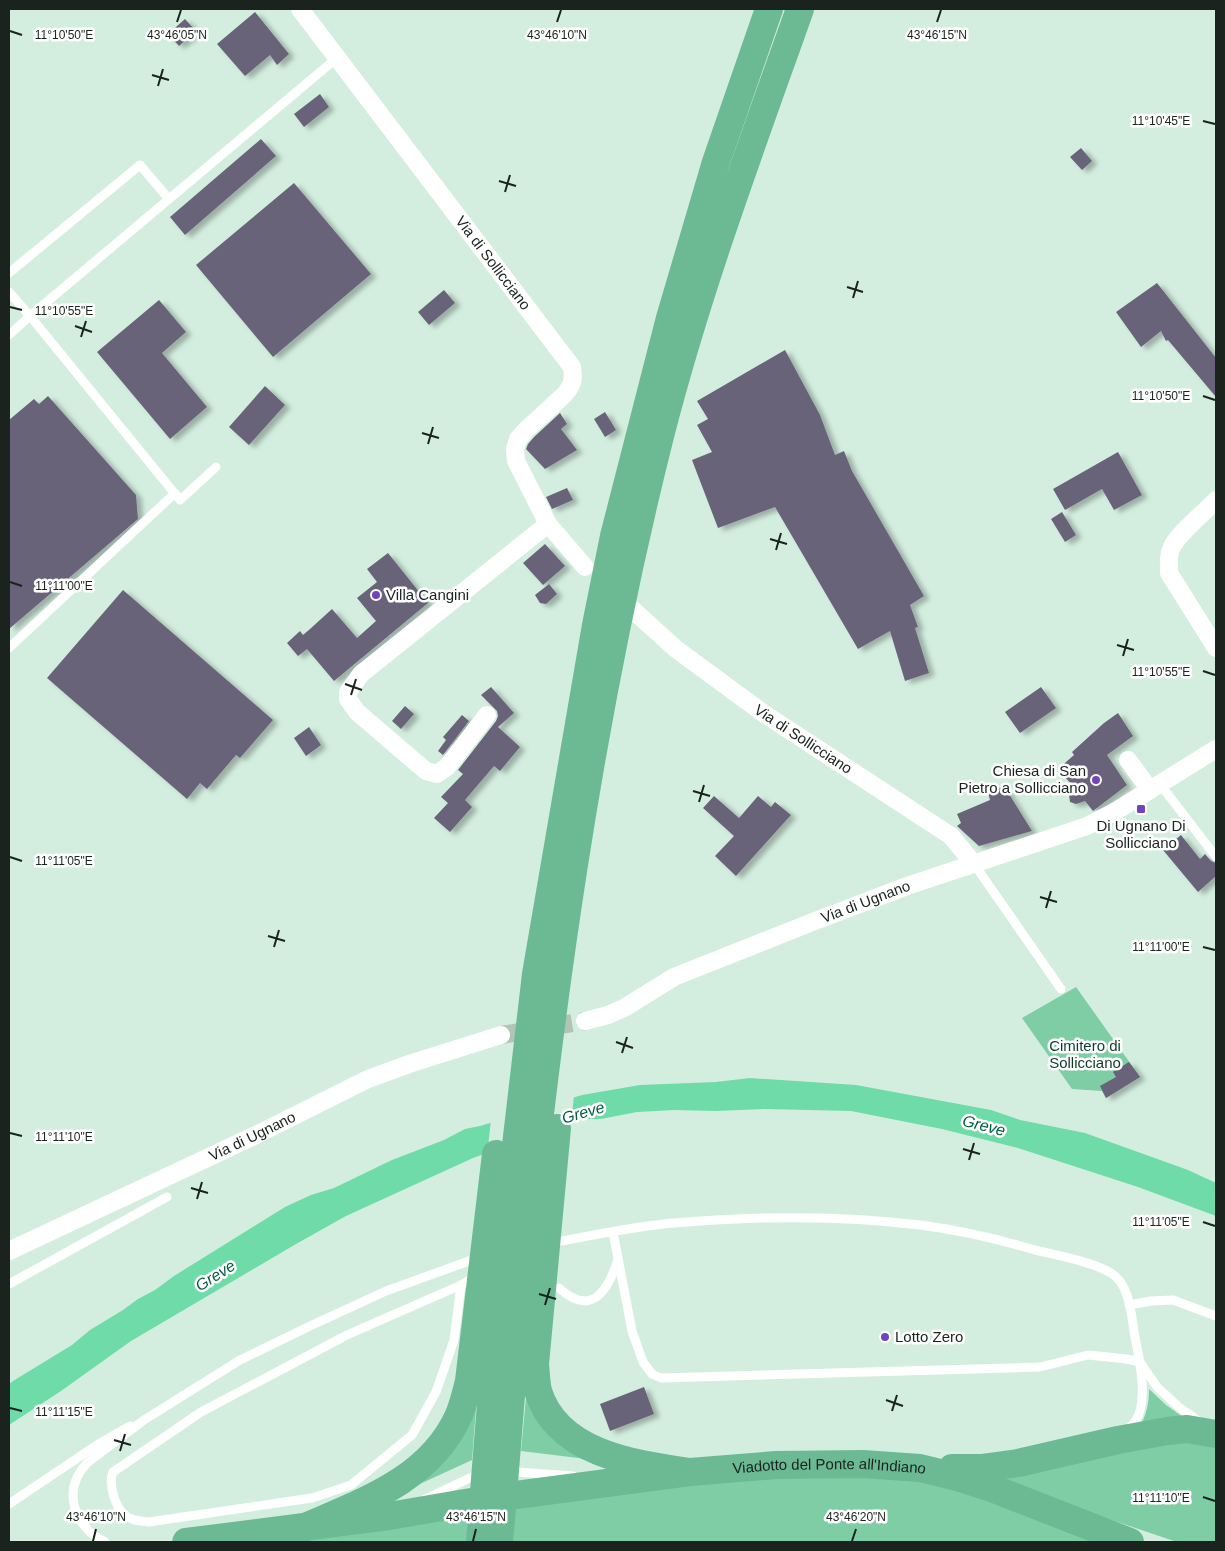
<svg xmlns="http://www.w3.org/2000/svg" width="1225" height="1551" viewBox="0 0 1225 1551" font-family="Arial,sans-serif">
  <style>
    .green { fill: #7ecda5 }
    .water { fill: #6edba8 }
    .pier { fill: #d3eedf }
    .building { fill: #69647a; filter: url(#shadow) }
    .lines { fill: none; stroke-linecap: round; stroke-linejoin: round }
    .street-tunnel { stroke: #aec5b8; stroke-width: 18; stroke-dasharray: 18 9; stroke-linecap: butt }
    .lane { stroke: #fff; stroke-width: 9 }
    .street { stroke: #fff; stroke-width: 18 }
    .highway { stroke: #6cba94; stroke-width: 28 }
    .ticks { fill: none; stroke: #1a231e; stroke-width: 2 }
    .poi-dot { fill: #7044bd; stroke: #fff; stroke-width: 2 }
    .labels { text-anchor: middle; stroke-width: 5; stroke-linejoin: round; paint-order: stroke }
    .street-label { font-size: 15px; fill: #1a231e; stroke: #fff }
    .poi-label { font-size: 15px; fill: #1a231e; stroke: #fff; text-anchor: start }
    .park-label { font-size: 15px; fill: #0c3c28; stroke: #fff }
    .water-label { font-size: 16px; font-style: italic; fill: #045f3f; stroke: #fff }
    .ticks-label { font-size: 12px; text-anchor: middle; fill: #1a231e; stroke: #fff; stroke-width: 5; stroke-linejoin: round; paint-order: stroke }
  </style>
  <defs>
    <filter id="shadow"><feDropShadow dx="5.5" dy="3" stdDeviation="2.5" flood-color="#0004"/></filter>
  </defs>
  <rect width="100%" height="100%" fill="#d3eedf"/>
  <g class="green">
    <path d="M1076 987 1140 1077 1106 1098 1102 1091 1072 1089 1022 1018Z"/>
    <path d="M528 1376 595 1460 521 1451Z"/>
    <path d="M478 1382 472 1460 398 1494Z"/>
    <path d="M1149 1389 1166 1405 1186 1419 1139 1429C1146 1415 1149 1405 1149 1389Z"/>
    <path d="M1188 1441 1207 1444 1216 1448V1542H1177L981 1476Z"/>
    <path d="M885 1476 923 1480 1113 1542H256L606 1493 778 1477Z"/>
  </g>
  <path class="water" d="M750 1078 856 1085 991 1110 1020 1120 1085 1133 1188 1170 1216 1183V1216L1138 1187 1018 1148 942 1129 851 1111 764 1109 716 1111 674 1110 637 1112 601 1119H581L473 1158 346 1216 296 1244 131 1341 61 1391 9 1425V1384L13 1381 72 1345 90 1330 123 1310 138 1299 155 1290 174 1276 285 1207 311 1195 334 1188 392 1160 444 1140 465 1129 480 1126 582 1095 640 1085 716 1082Z"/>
  <path class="pier" d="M574 1095 571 1125 487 1156 491 1120Z"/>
  <g class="building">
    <path d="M255 12 289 54 277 65 270 55 245 76 217 44Z"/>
    <path d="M185 19 196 31 179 46 168 34Z"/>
    <path d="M320 94 329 107 304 127 294 114Z"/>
    <path d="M261 139 276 156 185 235 170 217Z"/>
    <path d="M1081 148 1092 161 1082 170 1070 157Z"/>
    <path d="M294 183 371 274 273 357 196 265Z"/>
    <path d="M1157 283 1216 358V397L1168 340 1166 341 1161 331 1141 347 1116 312Z"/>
    <path d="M444 290 455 303 429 325 418 312Z"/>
    <path d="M159 300 186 332 162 353 207 407 170 439 97 352Z"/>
    <path d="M785 350 820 415 835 455 844 451 852 471 924 596 910 605 918 627 915 628 929 673 905 681 890 631 858 649 775 507 718 528 692 460 712 452 697 425 708 419 697 401Z"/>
    <path d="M265 386 285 405 249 445 229 427Z"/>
    <path d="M48 396 136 495 138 519 9 629V420L34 399 39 404Z"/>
    <path d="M605 412 616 430 605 437 594 419Z"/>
    <path d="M560 413 567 424 561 429 577 450 545 469 526 449 528 444 534 437Z"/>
    <path d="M1118 452 1142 495 1114 510 1102 489 1065 510 1053 489Z"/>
    <path d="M567 488 573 500 552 509 546 497Z"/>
    <path d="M1062 512 1076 535 1065 542 1051 519Z"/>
    <path d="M545 544 565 566 543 585 523 563Z"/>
    <path d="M388 553 428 603 334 681 307 649 298 656 287 643 300 631 303 635 310 629 332 609 357 638 376 621 357 598 377 582 367 569Z"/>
    <path d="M549 584 557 594 546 604 540 603 535 595Z"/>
    <path d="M123 590 273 720 240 758 236 755 207 789 200 783 187 799 47 678Z"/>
    <path d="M491 687 514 713 498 727 520 747 500 771 494 766 465 800 472 807 450 832 434 818 448 803 441 797 463 774 458 770 496 721 498 716 497 711 481 695Z"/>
    <path d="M1041 687 1056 708 1020 733 1005 712Z"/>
    <path d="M405 706 414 714 401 729 392 721Z"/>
    <path d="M1118 713 1133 736 1107 755 1127 785 1093 811 1085 801 1076 804 1070 802 1069 795 1073 786 1058 769 1074 755 1072 752 1104 723Z"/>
    <path d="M462 715 469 721 443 755 438 751 446 740 443 737Z"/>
    <path d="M309 727 321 745 306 756 294 738Z"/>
    <path d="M1004 786 1032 831 979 846 957 826 961 823 957 814 990 800 988 792Z"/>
    <path d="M714 796 739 818 758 796 771 807 775 802 791 815 736 876 715 856 734 836 703 808Z"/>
    <path d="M1181 835 1200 859 1205 854 1211 861 1216 863V876L1198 892 1163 850Z"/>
    <path d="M1129 1062 1140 1077 1106 1098 1100 1086 1116 1077 1113 1072Z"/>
    <path d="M644 1387 654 1414 610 1431 600 1404Z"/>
  </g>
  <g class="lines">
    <path class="street-tunnel" d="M501 1035 585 1021"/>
    <g class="lane">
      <path d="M9 273 140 165 169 199"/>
      <path d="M9 292 30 316 9 335"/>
      <path d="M216 467 180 500 30 316 338 57"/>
      <path d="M9 648 175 493"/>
      <path d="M1160 784 1216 857"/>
      <path d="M974 864 1061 989"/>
      <path d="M613 1232 632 1331 643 1362 652 1374 661 1378 1040 1367 1088 1355 1127 1359 1140 1362 1157 1387 1180 1408 1200 1422"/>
      <path d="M562 1241C599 1234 637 1226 674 1223 756 1216 839 1215 920 1225 959 1230 998 1239 1035 1250 1056 1255 1093 1262 1111 1273 1132 1286 1131 1320 1136 1342 1140 1362 1148 1402 1136 1420 1134 1424 1129 1428 1126 1431"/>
      <path d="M9 1284 167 1197"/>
      <path d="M461 1285 454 1340 436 1392 412 1435 351 1485 312 1498 149 1522C141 1521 132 1521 126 1516 115 1508 108 1484 113 1472L201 1412 347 1335 461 1285 471 1279"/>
      <path d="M559 1288C592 1318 608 1290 618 1260"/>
      <path d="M1129 1305 1151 1301 1173 1300 1216 1316"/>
      <path d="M517 1472 573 1476"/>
      <path d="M425 1499 472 1477"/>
      <path d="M9 1504 97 1445 130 1426"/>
      <path d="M105 1542C74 1526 61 1491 87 1463L144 1420 240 1360 310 1326 386 1291 469 1261"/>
    </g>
    <g class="street">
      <path id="s1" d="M300 9 572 367C574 379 573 384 565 394L526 430 518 439 515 449 516 461 548 524 585 567"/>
      <path d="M1216 500C1205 512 1176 535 1171 549 1168 556 1169 565 1169 573L1216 648"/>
      <path id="s2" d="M633 610 676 649 763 713 951 836 974 864"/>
      <path d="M487 715 447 767 437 774 426 771 357 712 348 699V692L361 674 548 524"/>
      <path d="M1128 760 1150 790"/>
      <path id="s3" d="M585 1021 608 1015 624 1008 674 977 810 923 907 886 1087 826 1116 811 1216 749"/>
      <path id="s4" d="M9 1251 256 1135 368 1079 412 1063 501 1035"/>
    </g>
    <g class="highway">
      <path d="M557 1128 535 1364C536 1373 536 1382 538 1391 557 1454 635 1464 690 1472"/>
      <path d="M952 1468H981L1018 1463 1118 1440 1167 1431 1187 1429 1216 1434"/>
      <path id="s5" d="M516 1495 690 1472 776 1465 863 1464 920 1468 957 1477 994 1489 1130 1542"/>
      <path d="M303 1528C362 1502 429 1480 458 1417 463 1406 466 1393 469 1381L496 1154"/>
      <path d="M186 1542 389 1516 471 1502"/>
      <path d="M480 1542 498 1316 513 1171 536 974 596 625 614 536 670 318 716 162 769 9"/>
      <path d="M499 1542C506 1464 511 1385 519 1307 548 1014 588 721 660 436 697 291 750 150 800 9"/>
    </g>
  </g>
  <path class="ticks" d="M177 22 181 10M557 22 561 10M937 22 941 10M10 31 22 35M152 75 169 80M158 86 163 69M1203 121 1215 124M499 181 516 186M505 192 510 175M847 287 863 292M853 298 858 281M10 307 22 310M75 326 92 332M81 337 86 321M1203 396 1215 400M422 433 439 438M428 444 433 427M770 539 787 544M776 550 781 533M10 582 22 586M1117 645 1134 650M1123 656 1128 639M1203 671 1215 675M345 684 362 690M351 695 356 679M693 791 710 796M699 802 704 785M10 857 22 861M1040 897 1057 902M1046 908 1051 891M268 936 285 941M274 947 279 930M1203 947 1215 950M616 1042 633 1048M622 1053 627 1037M10 1133 22 1136M963 1149 980 1154M969 1160 974 1143M191 1188 208 1193M197 1199 202 1182M1203 1222 1215 1226M539 1294 556 1299M545 1305 550 1288M886 1400 903 1406M10 1408 22 1411M892 1411 897 1395M114 1440 131 1445M120 1451 125 1434M1203 1497 1215 1501M93 1541 96 1529M473 1541 476 1529M852 1541 856 1529"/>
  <g class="poi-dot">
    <circle cx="376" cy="595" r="5"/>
    <circle cx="1096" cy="780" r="5"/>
    <rect x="1136" y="804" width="10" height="10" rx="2.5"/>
    <circle cx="885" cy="1337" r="5"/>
  </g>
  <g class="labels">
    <g class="street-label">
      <text dy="5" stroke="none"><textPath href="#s1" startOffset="319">Via di Sollicciano</textPath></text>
      <text dy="5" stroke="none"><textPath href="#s2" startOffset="214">Via di Sollicciano</textPath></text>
      <text dy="5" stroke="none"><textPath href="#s3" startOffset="306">Via di Ugnano</textPath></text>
      <text dy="5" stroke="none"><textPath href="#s4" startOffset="269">Via di Ugnano</textPath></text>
      <text dy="5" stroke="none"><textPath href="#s5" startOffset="315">Viadotto del Ponte all'Indiano</textPath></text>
    </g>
    <g class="poi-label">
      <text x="386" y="600">Villa Cangini</text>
      <text x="1086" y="776" text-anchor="end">Chiesa di San<tspan x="1086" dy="17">Pietro a Sollicciano</tspan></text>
      <text x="1141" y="831" text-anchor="middle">Di Ugnano Di<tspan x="1141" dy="17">Sollicciano</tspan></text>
      <text x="895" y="1342">Lotto Zero</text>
    </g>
    <g class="park-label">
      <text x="1085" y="1051">Cimitero di<tspan x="1085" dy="17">Sollicciano</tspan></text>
    </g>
    <g class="water-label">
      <text transform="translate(583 1112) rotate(-16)" y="6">Greve</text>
      <text transform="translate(984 1125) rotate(14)" y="6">Greve</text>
      <text transform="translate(215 1275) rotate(-32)" y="6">Greve</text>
    </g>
  </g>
  <g class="ticks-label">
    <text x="177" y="39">43°46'05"N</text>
    <text x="557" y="39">43°46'10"N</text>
    <text x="937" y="39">43°46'15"N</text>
    <text x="64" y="39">11°10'50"E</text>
    <text x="1161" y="125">11°10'45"E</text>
    <text x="64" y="315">11°10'55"E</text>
    <text x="1161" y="400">11°10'50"E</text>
    <text x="64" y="590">11°11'00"E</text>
    <text x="1161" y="676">11°10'55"E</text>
    <text x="64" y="865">11°11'05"E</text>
    <text x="1161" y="951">11°11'00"E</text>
    <text x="64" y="1141">11°11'10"E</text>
    <text x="1161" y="1226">11°11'05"E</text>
    <text x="64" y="1416">11°11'15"E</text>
    <text x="1161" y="1502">11°11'10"E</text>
    <text x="96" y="1521">43°46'10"N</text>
    <text x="476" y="1521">43°46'15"N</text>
    <text x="856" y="1521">43°46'20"N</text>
  </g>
  <rect width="1225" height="1551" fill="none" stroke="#1a231e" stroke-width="20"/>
</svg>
